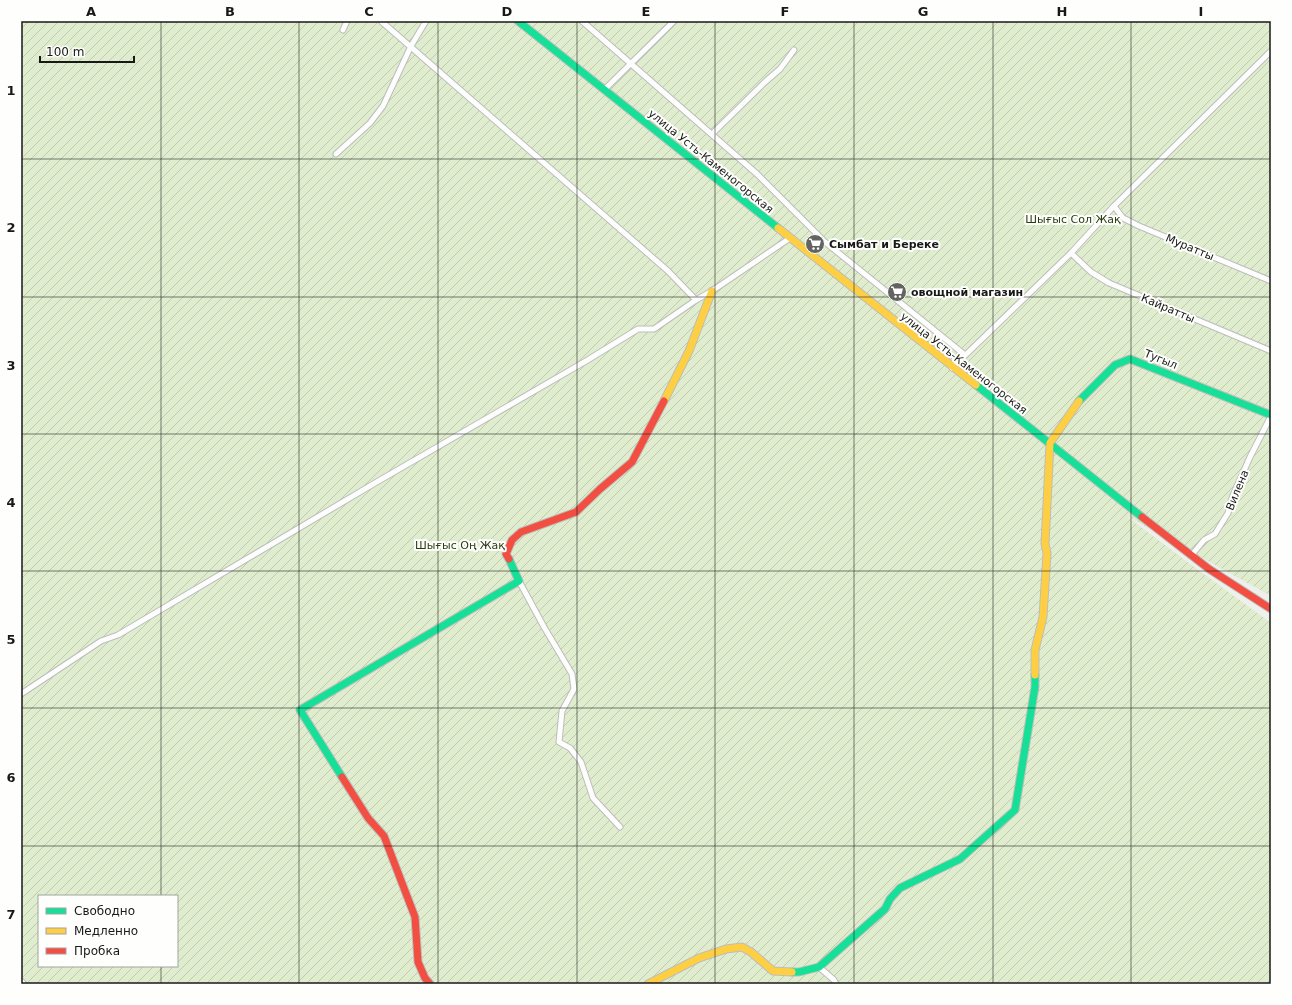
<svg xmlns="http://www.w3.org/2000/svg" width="1292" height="1005" viewBox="0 0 1292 1005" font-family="'DejaVu Sans',sans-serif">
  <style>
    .garden { fill: url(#garden-furrows); fill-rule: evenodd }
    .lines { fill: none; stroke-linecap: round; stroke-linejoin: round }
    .street-casing { stroke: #bcbeba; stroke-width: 7 }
    .fast-casing { stroke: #bcbeba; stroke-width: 9 }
    .slow-casing { stroke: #bcbeba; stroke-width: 9 }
    .jam-casing { stroke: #bcbeba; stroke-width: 9 }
    .street { stroke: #fcfdfc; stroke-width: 5 }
    .fast { stroke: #16e098; stroke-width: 7 }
    .slow { stroke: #ffcf43; stroke-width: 7 }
    .jam { stroke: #f24e42; stroke-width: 7 }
    .grid { fill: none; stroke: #181916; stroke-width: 1; stroke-opacity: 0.55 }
    .labels { text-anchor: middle; stroke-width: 4; stroke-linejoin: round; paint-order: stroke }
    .street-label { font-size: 11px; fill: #181916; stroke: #fefffd }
    .park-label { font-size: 11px; fill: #2c3c0f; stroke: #fefffd }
    .poi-label { font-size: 11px; font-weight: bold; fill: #181916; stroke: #fefffd; text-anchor: start }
    .neatline { fill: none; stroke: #181916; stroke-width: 1.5 }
    .grid-label { font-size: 13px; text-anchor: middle; font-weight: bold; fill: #181916 }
  </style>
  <defs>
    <pattern id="garden-furrows" width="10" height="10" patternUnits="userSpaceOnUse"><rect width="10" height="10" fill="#dfecce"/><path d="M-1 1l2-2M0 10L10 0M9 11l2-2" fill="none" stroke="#bfcab0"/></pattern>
  </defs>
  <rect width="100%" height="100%" fill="#eef0eb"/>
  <path class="garden" d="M21 21H1271V596L1125 515 1194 567 1271 623V984H21ZM39 896H177V966H39Z"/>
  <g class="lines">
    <g class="street-casing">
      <g id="street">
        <path d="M381 21 668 271 696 300"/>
        <path d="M582 21 757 174 825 242 965 355"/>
        <path d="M343 30 347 21"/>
        <path d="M605 89 674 21"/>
        <path d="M712 134 765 82 780 69 794 50"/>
        <path d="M336 154 370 123 383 106 411 46 426 21"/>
        <path d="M1114 206 1123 218 1139 226 1271 281"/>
        <path d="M1071 253 1091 272 1109 283 1271 351"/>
        <path d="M952 368 1071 253 1114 206 1271 51"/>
        <path d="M1191 556 1204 540 1215 534 1228 513 1232 498 1250 457 1271 416"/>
        <path d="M519 581 544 627 572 674 574 689 562 711 559 742 570 748 581 762 593 798 620 827"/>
        <path d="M21 694 101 641 118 635 375 483 586 361 638 329H654L696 300 712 291 790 238"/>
        <path d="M819 967 834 980 836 984"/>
        <path d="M21 981 24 984"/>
      </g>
    </g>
    <g class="fast-casing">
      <g id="fast">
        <path d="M518 21 778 228"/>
        <path d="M976 385 1142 517"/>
        <path d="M1079 401 1115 365 1130 359 1271 415"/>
        <path d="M342 777 300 710 519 581 509 559"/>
        <path d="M792 972H799L819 967 885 909 890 899 900 888 960 859 1015 810 1035 687V675"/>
      </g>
    </g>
    <g class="slow-casing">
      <g id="slow">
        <path d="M778 228 976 385"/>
        <path d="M664 401 689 351 712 291"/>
        <path d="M1035 675V650L1043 617 1047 553 1045 544 1050 443 1079 401"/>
        <path d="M648 984 699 958 726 949 742 947 751 952 773 971 792 972"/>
      </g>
    </g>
    <g class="jam-casing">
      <g id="jam">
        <path d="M1142 517 1209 569 1271 609"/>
        <path d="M509 559 506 554 512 540 521 532 576 512 600 489 632 462 664 401"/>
        <path d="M342 777 368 818 384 836 415 917 418 962 425 978 430 984"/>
      </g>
    </g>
    <use href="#street" class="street"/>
    <use href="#fast" class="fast"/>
    <use href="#slow" class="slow"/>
    <use href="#jam" class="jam"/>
  </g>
  <path class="grid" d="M161 21V896M299 21V984M438 21V984M577 21V984M715 21V984M854 21V984M993 21V984M1131 21V984M21 159H1271M21 297H1271M21 434H1271M21 571H1271M21 708H1271M21 846H1271M161 966V984"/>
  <defs>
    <g id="supermarket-disc" transform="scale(1)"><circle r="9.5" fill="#636461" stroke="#fefffd"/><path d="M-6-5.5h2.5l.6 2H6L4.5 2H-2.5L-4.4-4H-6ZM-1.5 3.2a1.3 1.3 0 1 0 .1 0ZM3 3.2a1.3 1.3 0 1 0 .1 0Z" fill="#fff"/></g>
  </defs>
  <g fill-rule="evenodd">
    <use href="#supermarket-disc" x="815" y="244"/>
    <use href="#supermarket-disc" x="897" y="292"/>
  </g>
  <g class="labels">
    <g class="street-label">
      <text transform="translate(711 161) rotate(39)" y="4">улица Усть-Каменогорская</text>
      <text transform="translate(1190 247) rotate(23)" y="4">Муратты</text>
      <text transform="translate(1168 308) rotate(23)" y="4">Кайратты</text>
      <text transform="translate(1161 359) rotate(22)" y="4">Тугыл</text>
      <text transform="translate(964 363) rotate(38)" y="4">улица Усть-Каменогорская</text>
      <text transform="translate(1237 490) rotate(-68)" y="4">Вилена</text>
    </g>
    <g class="park-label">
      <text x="1073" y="223">Шығыс Сол Жақ</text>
      <text x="460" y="549">Шығыс Оң Жақ</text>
    </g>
    <g class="poi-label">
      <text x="829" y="248">Сымбат и Береке</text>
      <text x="911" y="296">овощной магазин</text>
    </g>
  </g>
  <rect width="1292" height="1005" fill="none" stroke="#fefffd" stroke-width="44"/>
  <rect x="38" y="895" width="140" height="72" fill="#fefffd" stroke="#a2a3a1"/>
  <rect x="46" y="908" width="20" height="6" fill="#16e098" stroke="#a2a3a1"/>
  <text x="74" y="915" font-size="12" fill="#181916">Свободно</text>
  <rect x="46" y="928" width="20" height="6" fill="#ffcf43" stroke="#a2a3a1"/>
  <text x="74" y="935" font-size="12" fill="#181916">Медленно</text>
  <rect x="46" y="948" width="20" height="6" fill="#f24e42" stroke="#a2a3a1"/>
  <text x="74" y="955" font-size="12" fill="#181916">Пробка</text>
  <path d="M40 56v6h94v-6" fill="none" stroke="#181916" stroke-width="2"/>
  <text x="46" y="56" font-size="12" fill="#181916" stroke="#fefffd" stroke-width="3" paint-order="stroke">100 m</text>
  <rect x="22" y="22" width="1248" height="961" class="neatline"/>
  <g class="grid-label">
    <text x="91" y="16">A</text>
    <text x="230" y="16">B</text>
    <text x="369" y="16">C</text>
    <text x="507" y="16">D</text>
    <text x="646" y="16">E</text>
    <text x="785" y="16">F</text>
    <text x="923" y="16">G</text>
    <text x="1062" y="16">H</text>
    <text x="1201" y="16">I</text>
    <text x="11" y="95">1</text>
    <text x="11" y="232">2</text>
    <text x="11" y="370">3</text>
    <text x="11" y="507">4</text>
    <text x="11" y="644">5</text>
    <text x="11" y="782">6</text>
    <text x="11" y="919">7</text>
  </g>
</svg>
